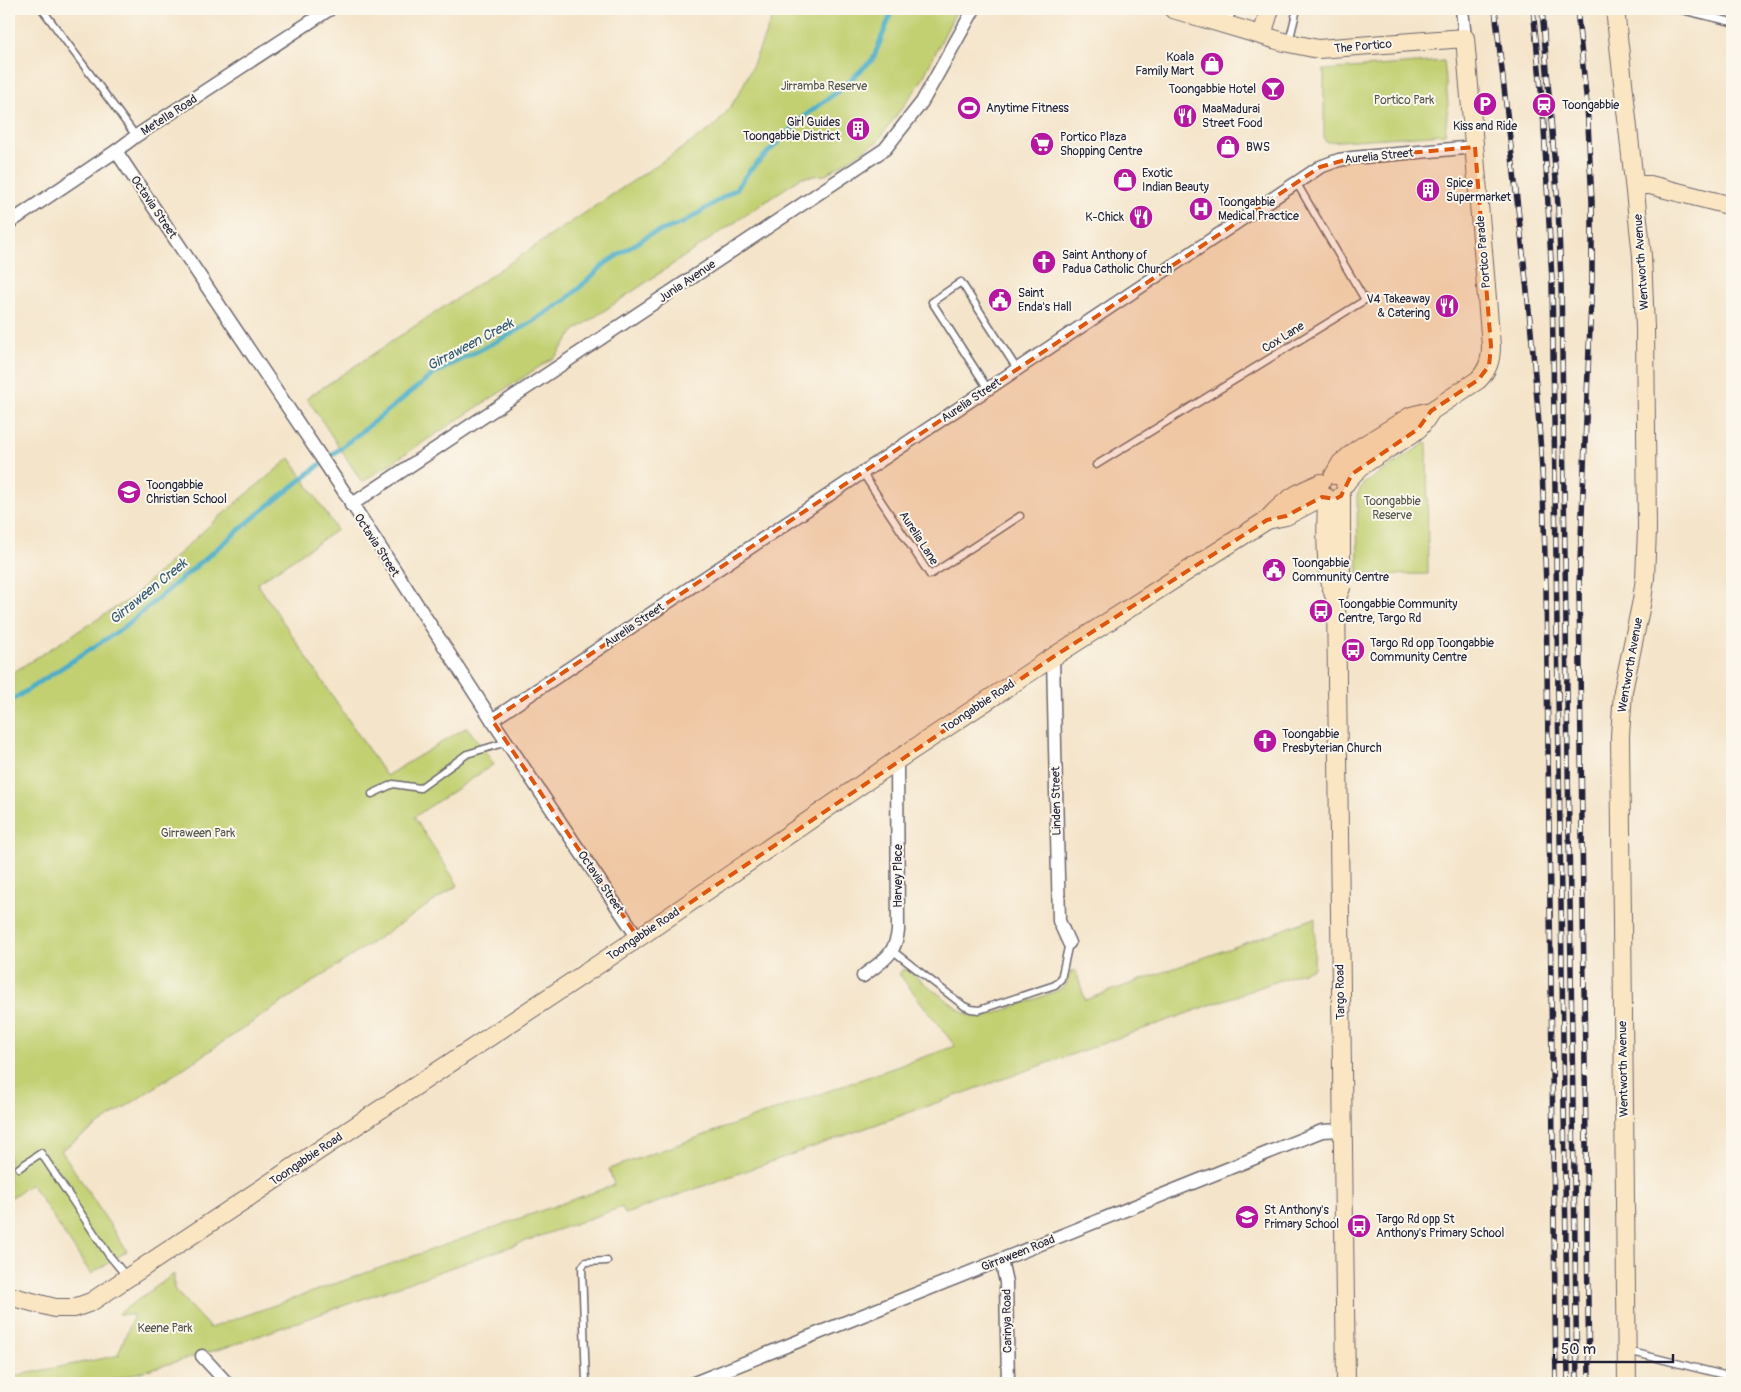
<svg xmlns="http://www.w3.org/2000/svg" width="1741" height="1392" viewBox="0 0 1741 1392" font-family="Pangolin,sans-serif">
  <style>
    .green { fill: #c2d072; stroke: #727956 }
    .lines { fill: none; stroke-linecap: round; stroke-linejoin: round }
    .stream { stroke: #46adc6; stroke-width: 5 }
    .lane-casing { stroke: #6c666d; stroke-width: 9 }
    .street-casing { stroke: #6c666d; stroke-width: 15 }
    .secondary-casing { stroke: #6c666d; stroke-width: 20 }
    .lane { stroke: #fff; stroke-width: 6 }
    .street { stroke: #fff; stroke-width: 12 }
    .secondary { stroke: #fbe6c4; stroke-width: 18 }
    .rail-casing { stroke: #22223b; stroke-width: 5.5 }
    .rail { stroke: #fbf7ec; stroke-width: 4; stroke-dasharray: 11; stroke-linecap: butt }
    .marked { fill: #de560e; fill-opacity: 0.2; stroke: #de560e; stroke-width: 4; stroke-dasharray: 10 6; stroke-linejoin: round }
    .labels { text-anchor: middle; stroke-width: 4; stroke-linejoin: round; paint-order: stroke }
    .street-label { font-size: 12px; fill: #22223b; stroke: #fbf7ec }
    .poi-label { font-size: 12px; fill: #22223b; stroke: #fbf7ec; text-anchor: start }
    .park-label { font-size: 12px; fill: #52564c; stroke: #fbf7ec }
    .water-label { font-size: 14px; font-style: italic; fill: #305a73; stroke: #fbf7ec }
  </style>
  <rect width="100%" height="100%" fill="#fbf7ec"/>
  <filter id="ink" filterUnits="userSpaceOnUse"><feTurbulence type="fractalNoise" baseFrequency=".02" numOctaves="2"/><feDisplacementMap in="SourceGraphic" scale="10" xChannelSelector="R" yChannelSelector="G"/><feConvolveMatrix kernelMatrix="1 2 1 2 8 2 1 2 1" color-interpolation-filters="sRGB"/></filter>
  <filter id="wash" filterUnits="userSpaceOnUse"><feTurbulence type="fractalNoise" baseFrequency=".0096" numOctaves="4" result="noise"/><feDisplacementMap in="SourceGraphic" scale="20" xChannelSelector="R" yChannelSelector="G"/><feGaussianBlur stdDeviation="1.12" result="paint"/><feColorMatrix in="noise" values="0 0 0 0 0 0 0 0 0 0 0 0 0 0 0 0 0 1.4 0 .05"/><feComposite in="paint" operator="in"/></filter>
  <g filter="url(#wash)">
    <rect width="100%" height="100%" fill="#f4e4c9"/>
    <g class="green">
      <path d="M776 9H957L921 82 877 142 825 175 802 177 574 331 556 356 362 482 307 398 711 129C744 100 758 49 776 9Z"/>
      <path d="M1444 61 1448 105 1445 134 1326 142 1324 139V70Z"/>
      <path d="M1427 442 1428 574 1358 575 1357 495 1363 484Z"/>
      <path d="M290 458 337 530 257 583 386 776 467 727 494 764 414 817 458 885 61 1150 127 1251 91 1274 31 1184 9 1199V675L131 598 210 525Z"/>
      <path d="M1315 918 1314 968 625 1214 622 1207 227 1347 120 1378 93 1383H9V1377L120 1355 118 1354 134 1315 118 1314 174 1274V1289L210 1328 614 1185 609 1169 955 1046 899 974 904 968 964 1013 974 1017 983 1018 1057 991 1066 985 1071 971H1076L1085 1000Z"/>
    </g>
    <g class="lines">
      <path class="stream" d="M9 702 123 628 258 514 435 373 524 327 566 300 606 263 649 235 683 223 736 189 749 171 806 115 841 89 873 59 893 9"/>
    </g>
  </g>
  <g filter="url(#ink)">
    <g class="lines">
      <g class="lane-casing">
        <g id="lane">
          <path d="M42 9 136 136"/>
          <path d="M1678 9 1732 22"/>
          <path d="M1225 23 1235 9"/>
          <path d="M1289 42 1297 9"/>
          <path d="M988 389 932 302 961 282 1017 369"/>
          <path d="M1096 465 1365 300 1296 182"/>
          <path d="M862 472 930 575 1020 516"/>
          <path d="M372 794 393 784 420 788 467 754 507 742"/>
          <path d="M893 951 964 1006 971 1009 979 1010 1055 985 1061 979 1069 943"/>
          <path d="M19 1168 41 1153 108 1254 127 1277"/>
          <path d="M1628 1351 1732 1377"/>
          <path d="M586 1383 582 1267 586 1262 607 1261"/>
        </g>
      </g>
      <g class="street-casing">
        <g id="street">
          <path d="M1462 9 1465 38"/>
          <path d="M116 151 343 490 492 720 638 938"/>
          <path d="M9 223 116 151 136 136 330 9"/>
          <path d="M351 505 885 149 922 102 974 9"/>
          <path d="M1053 657 1059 921 1069 943"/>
          <path d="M492 720 1320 167 1339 160 1352 158 1475 147"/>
          <path d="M863 976C882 961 895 956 898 931L897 760"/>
          <path d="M1001 1260 1006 1282 1008 1383"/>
          <path d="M202 1356 227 1383"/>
          <path d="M694 1383 1322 1131 1343 1130"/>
        </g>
      </g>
      <g class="secondary-casing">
        <g id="secondary">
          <path d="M1173 9 1284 42 1318 49 1465 38 1491 346C1491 360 1488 370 1478 380L1431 411 1411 416 1358 449 1341 463 1334 475"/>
          <path d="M1615 9 1642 256 1645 328 1647 530 1645 578 1642 600 1623 691 1620 736 1627 1383"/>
          <path d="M1262 35 1270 9"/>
          <path d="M1635 185H1650L1732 206"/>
          <path d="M1345 484C1363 458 1393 449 1417 430 1422 426 1427 417 1431 411"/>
          <path d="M1327 498C1326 528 1324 574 1336 600L1346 1383"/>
          <path d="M1267 520 1286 516 1324 496"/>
          <path d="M1338 595 1341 588V496"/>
          <path d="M9 1296 55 1308H74L91 1302 638 938 897 760 1053 657 1267 520C1285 500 1296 493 1321 483"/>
        </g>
      </g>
      <use href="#lane" class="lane"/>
      <use href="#street" class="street"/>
      <use href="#secondary" class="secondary"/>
      <g class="rail-casing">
        <g id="rail">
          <path d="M1495 9C1511 152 1530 295 1540 439 1544 488 1544 537 1546 586L1556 1383"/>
          <path d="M1533 9 1543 109 1552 280 1568 1383"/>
          <path d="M1542 9 1558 205 1561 281 1577 1383"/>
          <path d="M1577 9 1587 104 1592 202V278L1579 586 1589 1383"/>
        </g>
      </g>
      <use href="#rail" class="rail"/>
    </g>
  </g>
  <path class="marked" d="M1475 147 1491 346 1489 366 1478 380 1431 411 1418 429 1352 474 1341 496 1335 499 1322 497 1286 516 1267 520 1053 657 638 938 492 720 1320 167 1352 158Z"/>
  <defs>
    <g id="shop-disc" transform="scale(1.25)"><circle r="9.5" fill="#b5179e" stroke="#fbf7ec"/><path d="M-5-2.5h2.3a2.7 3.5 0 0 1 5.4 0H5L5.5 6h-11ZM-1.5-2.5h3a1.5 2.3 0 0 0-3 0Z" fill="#fff"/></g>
    <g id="bar-disc" transform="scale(1.25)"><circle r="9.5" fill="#b5179e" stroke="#fbf7ec"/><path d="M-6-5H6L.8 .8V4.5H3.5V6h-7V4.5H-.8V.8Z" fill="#fff"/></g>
    <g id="parking-disc" transform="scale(1.25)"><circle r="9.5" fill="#b5179e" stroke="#fbf7ec"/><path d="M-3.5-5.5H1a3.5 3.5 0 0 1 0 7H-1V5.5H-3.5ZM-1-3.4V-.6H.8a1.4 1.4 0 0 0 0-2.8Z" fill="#fff"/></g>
    <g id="station-disc" transform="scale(1.25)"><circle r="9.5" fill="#b5179e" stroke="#fbf7ec"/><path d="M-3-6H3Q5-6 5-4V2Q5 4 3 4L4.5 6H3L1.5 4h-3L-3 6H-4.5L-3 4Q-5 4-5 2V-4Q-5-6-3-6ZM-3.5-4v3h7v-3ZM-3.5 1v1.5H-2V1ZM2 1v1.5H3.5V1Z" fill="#fff"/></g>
    <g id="stadium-disc" transform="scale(1.25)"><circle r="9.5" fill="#b5179e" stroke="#fbf7ec"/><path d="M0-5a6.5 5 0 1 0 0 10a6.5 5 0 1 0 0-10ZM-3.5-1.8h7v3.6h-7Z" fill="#fff"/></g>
    <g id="restaurant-disc" transform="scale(1.25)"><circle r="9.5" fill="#b5179e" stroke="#fbf7ec"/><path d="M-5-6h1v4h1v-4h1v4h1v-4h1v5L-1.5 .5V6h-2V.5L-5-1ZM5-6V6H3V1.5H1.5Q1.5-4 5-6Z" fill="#fff"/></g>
    <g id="building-disc" transform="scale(1.25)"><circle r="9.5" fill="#b5179e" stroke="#fbf7ec"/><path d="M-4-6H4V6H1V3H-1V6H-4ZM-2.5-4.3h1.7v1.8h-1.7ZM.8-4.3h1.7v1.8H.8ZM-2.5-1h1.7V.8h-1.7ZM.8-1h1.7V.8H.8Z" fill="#fff"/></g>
    <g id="supermarket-disc" transform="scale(1.25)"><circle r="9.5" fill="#b5179e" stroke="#fbf7ec"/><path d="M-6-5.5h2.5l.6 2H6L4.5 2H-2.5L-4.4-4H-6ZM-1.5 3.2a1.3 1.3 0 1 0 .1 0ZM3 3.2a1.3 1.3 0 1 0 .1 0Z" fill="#fff"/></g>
    <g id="hospital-disc" transform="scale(1.25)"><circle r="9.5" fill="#b5179e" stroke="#fbf7ec"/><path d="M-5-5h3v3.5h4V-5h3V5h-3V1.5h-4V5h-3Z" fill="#fff"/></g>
    <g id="church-disc" transform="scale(1.25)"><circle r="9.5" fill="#b5179e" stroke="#fbf7ec"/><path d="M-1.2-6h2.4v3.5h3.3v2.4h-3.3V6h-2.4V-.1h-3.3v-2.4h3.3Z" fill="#fff"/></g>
    <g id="civic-disc" transform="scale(1.25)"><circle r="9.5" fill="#b5179e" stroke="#fbf7ec"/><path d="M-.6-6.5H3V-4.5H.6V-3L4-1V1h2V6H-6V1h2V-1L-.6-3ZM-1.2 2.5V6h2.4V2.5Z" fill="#fff"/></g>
    <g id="school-disc" transform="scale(1.25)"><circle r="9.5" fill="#b5179e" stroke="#fbf7ec"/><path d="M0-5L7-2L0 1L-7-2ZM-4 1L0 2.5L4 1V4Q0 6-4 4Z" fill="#fff"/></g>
    <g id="bus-disc" transform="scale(1.25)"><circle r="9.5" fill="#b5179e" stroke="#fbf7ec"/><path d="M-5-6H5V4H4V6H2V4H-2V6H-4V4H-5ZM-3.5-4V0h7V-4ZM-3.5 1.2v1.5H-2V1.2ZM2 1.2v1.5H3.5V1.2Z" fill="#fff"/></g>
  </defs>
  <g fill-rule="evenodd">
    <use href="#shop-disc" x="1212" y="64"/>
    <use href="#bar-disc" x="1273" y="89"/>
    <use href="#parking-disc" x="1485" y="104"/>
    <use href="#station-disc" x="1544" y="105"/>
    <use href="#stadium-disc" x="969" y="108"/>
    <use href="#restaurant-disc" x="1185" y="116"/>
    <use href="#building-disc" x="858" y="129"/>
    <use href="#supermarket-disc" x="1042" y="144"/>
    <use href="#shop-disc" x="1228" y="147"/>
    <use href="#shop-disc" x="1125" y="180"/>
    <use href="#building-disc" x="1428" y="190"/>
    <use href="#hospital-disc" x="1201" y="209"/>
    <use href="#restaurant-disc" x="1141" y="217"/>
    <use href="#church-disc" x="1044" y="262"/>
    <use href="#civic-disc" x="1000" y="300"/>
    <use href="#restaurant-disc" x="1447" y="306"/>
    <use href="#school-disc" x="129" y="492"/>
    <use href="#civic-disc" x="1274" y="570"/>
    <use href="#bus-disc" x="1321" y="611"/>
    <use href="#bus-disc" x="1353" y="650"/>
    <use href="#church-disc" x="1265" y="741"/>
    <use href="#school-disc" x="1247" y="1217"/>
    <use href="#bus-disc" x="1359" y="1226"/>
  </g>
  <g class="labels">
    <g class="street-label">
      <text transform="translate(1363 46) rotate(-5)" y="4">The Portico</text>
      <text transform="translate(169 115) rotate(-33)" y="4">Metella Road</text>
      <text transform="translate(1379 156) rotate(-6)" y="4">Aurelia Street</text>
      <text transform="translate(154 207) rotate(56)" y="4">Octavia Street</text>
      <text transform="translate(1483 252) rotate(-95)" y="4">Portico Parade</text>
      <text transform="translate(1641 262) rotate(-94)" y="4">Wentworth Avenue</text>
      <text transform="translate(687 281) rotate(-34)" y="4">Junia Avenue</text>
      <text transform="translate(1283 337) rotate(-32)" y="4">Cox Lane</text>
      <text transform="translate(971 400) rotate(-34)" y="4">Aurelia Street</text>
      <text transform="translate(919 538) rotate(57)" y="4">Aurelia Lane</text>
      <text transform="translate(377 545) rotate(57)" y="4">Octavia Street</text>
      <text transform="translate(634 625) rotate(-34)" y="4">Aurelia Street</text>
      <text transform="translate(1630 665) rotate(-80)" y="4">Wentworth Avenue</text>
      <text transform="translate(978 706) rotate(-34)" y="4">Toongabbie Road</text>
      <text transform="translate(1056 801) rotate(-91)" y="4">Linden Street</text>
      <text transform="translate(898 876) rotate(-90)" y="4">Harvey Place</text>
      <text transform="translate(601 882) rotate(56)" y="4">Octavia Street</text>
      <text transform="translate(643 934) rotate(-34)" y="4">Toongabbie Road</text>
      <text transform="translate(1340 992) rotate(-91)" y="4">Targo Road</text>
      <text transform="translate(1623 1069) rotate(-91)" y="4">Wentworth Avenue</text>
      <text transform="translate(306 1159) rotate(-34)" y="4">Toongabbie Road</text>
      <text transform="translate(1018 1253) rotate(-22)" y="4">Girraween Road</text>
      <text transform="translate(1007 1321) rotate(-91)" y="4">Carinya Road</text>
    </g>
    <g class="poi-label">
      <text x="1194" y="61" text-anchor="end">Koala<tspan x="1194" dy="14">Family Mart</tspan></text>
      <text x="1256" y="93" text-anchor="end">Toongabbie Hotel</text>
      <text x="1562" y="109">Toongabbie</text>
      <text x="986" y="112">Anytime Fitness</text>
      <text x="1202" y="113">MaaMadurai<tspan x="1202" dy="14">Street Food</tspan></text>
      <text x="840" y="126" text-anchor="end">Girl Guides<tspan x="840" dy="14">Toongabbie District</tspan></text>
      <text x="1485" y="130" text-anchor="middle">Kiss and Ride</text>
      <text x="1060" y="141">Portico Plaza<tspan x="1060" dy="14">Shopping Centre</tspan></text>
      <text x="1246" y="151">BWS</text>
      <text x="1142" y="177">Exotic<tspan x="1142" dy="14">Indian Beauty</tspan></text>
      <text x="1446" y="187">Spice<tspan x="1446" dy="14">Supermarket</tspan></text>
      <text x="1218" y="206">Toongabbie<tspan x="1218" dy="14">Medical Practice</tspan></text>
      <text x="1124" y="221" text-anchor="end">K-Chick</text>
      <text x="1062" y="259">Saint Anthony of<tspan x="1062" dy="14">Padua Catholic Church</tspan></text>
      <text x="1018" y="297">Saint<tspan x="1018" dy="14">Enda's Hall</tspan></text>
      <text x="1430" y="303" text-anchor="end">V4 Takeaway<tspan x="1430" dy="14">&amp; Catering</tspan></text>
      <text x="146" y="489">Toongabbie<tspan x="146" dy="14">Christian School</tspan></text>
      <text x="1292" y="567">Toongabbie<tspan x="1292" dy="14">Community Centre</tspan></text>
      <text x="1338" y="608">Toongabbie Community<tspan x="1338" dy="14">Centre, Targo Rd</tspan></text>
      <text x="1370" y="647">Targo Rd opp Toongabbie<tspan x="1370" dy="14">Community Centre</tspan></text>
      <text x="1282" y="738">Toongabbie<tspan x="1282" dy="14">Presbyterian Church</tspan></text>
      <text x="1264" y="1214">St Anthony's<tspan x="1264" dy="14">Primary School</tspan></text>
      <text x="1376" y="1223">Targo Rd opp St<tspan x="1376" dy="14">Anthony's Primary School</tspan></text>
    </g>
    <g class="park-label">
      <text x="824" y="90">Jirramba Reserve</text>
      <text x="1404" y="104">Portico Park</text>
      <text x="1392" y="505">Toongabbie<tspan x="1392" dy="14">Reserve</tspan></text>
      <text x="198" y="837">Girraween Park</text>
      <text x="165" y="1332">Keene Park</text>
    </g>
    <g class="water-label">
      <text transform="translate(470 344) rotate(-28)" y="5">Girraween Creek</text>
      <text transform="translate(148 591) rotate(-39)" y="5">Girraween Creek</text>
    </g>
  </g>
  <rect width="1741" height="1392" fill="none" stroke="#fbf7ec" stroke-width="30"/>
  <path d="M1554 1354v8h119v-8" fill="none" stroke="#22223b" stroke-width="2.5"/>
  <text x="1561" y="1354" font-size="15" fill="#22223b" stroke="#fbf7ec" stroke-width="4" paint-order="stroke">50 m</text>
</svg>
